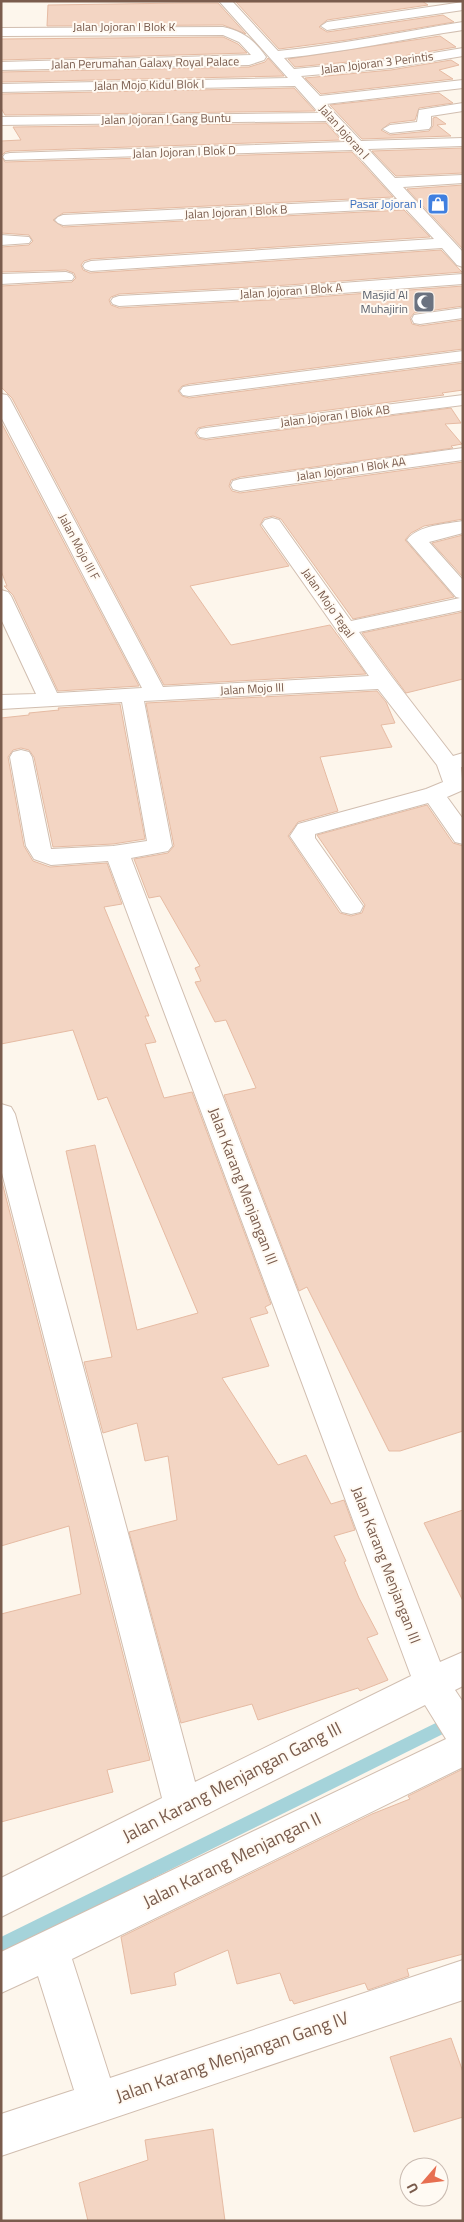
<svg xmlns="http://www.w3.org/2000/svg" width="464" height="2222" viewBox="0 0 464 2222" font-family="'Titillium Web',sans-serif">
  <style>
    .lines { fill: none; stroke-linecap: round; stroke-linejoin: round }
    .stream { fill: #a5d3da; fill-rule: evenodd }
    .building { fill: #f3d5c3; stroke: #e6bba3 }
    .minor-casing { stroke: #d1beb0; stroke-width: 2 }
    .minor { fill: #fff; fill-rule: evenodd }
    .labels { text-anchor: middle; stroke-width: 4; stroke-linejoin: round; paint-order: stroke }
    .far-street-label { font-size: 12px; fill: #7a5c4d; stroke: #fffaf3 }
    .far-shop-label { font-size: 12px; fill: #366cbe; stroke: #fffaf3; text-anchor: end }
    .far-worship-label { font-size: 12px; fill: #5b616d; stroke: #fffaf3; text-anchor: end }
    .street-label { font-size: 15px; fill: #7a5c4d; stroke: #fffaf3 }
    .near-street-label { font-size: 18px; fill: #7a5c4d; stroke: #fffaf3 }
  </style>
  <rect width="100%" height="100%" fill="#fdf6ec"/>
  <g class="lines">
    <path class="stream" d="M452 1715 457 1717 459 1722 457 1727 1 1954V1937Z"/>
  </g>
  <g class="building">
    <path d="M422 1 428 5 327 20 319 27 327 32 443 15 454 22 347 40 279 49 236 2Z"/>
    <path d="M183 3H218L246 34 223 25 47 26 48 5Z"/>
    <path d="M440 36 456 47 391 58 295 67 288 59Z"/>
    <path d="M223 37 238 44 247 53 1 60V39Z"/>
    <path d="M268 58 284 76 1 82V72L249 67 265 62Z"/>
    <path d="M451 60 459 65 439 70 453 79 321 94 305 78 391 70Z"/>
    <path d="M294 88 315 111 5 115 1 108V94Z"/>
    <path d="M439 93 453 103 419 108 415 120 390 123 381 130 390 135 429 131 433 126V118L436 117 446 124 437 125 451 136 362 139 330 105Z"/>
    <path d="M326 123 341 140 10 151 5 152 1 156 5 162 352 152 393 197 63 213 53 220 63 227 404 210 430 237 91 259 84 261 81 265 83 270 90 273 441 250 462 272 288 285 119 294 111 297 109 300 111 305 119 308 288 299 463 286V306L414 313 410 318 412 324 420 326 463 320V349L189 384 182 386 178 391 182 396 189 398 463 363V390L442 393 444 395 206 426 198 428 195 433 198 438 206 440 451 408 461 423 445 424 462 444 451 446 453 448 240 477 231 480 229 486 232 491 240 493 463 462V519L424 526 411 533 405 540 454 597 353 619 281 519 273 516 264 518 260 525 289 566 190 586 231 645 330 625 366 674 164 685 12 398 1 387V286L72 282 76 278 74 273 66 270 1 272V247L29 245 33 241 29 235 1 233V141L21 140 13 127Z"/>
    <path d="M463 148V173L396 176 372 151Z"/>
    <path d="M463 185V249L407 189Z"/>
    <path d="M1 422 139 686 58 691 13 595 4 586H7L1 571Z"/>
    <path d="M463 535V577L432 543Z"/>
    <path d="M463 612V679L406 693 362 633Z"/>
    <path d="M377 691 386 702 395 723 381 725 392 747 320 757 338 811 298 822 288 836 340 913 351 916 362 913 365 905 317 835 427 805 453 843 463 846V1431L400 1451H389L307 1287 299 1291 224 1095 256 1088 226 1020 215 1022 195 982 201 981 195 968 200 966 160 896 149 898 134 859 168 853 174 846 146 703Z"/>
    <path d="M120 704 145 839 113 844 53 847 34 757 29 750 21 748 13 750 8 757 24 846 33 861 50 867 107 863 122 904 104 907 149 1016H145L156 1042 145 1044 164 1098 192 1092 271 1304 265 1307 268 1313 250 1318 269 1366 222 1378 278 1465 306 1455 331 1504 344 1500 355 1530 334 1536 346 1561 344 1562 359 1598 378 1634 367 1638 388 1680 360 1691 358 1688 258 1720 252 1704 181 1723 129 1532 177 1520 168 1456 145 1461 137 1423 103 1433 84 1362 112 1357 66 1151 95 1145 137 1330 198 1313 107 1097 98 1100 73 1030 1 1044V718L29 715V713L59 710 58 708Z"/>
    <path d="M1 1178 150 1760 107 1770 113 1792 1 1822V1614L81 1594 69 1526 1 1546Z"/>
    <path d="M463 1510V1601L424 1523Z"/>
    <path d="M463 1769V1954L407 1969 409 1976 368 1990 365 1983 294 2004 292 2000 290 2001 280 1973 237 1984 228 1950 174 1973 176 1985 131 1994 121 1937 372 1814 410 1799 408 1796Z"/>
    <path d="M451 2038 463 2072V2117L414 2132 390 2057Z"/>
    <path d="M213 2129 225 2221H88L79 2183 148 2160 145 2140Z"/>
  </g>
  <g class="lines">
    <g class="minor-casing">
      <g id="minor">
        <path d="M219 1H232L278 51C340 45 401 32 463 22V30C403 39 344 52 284 58L294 69 391 60 463 48V56L391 68 301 76 320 96 463 80V88L326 104 361 141 463 138V146L368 149 395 178 463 175V183L403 187 463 252V267L457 265 442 248 91 271 85 269 83 266 85 263 91 261 434 239 405 208 63 225 58 223 55 220 58 217 63 215 397 199 353 150 5 160 3 157 5 154 10 153 345 142 327 121 1 125V117L319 113 295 86 1 92V84L288 78Z"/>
        <path d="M463 2V10L327 30 321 26 327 22Z"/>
        <path d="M223 27C243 31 254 40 266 57L264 60 249 65 1 70V62L251 55 239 42 223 35 1 36V28Z"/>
        <path d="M463 103V111L431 116V126L429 129 390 133 383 129 390 125 417 122 419 110Z"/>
        <path d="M1 235 29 237 31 240 29 243 1 245Z"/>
        <path d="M66 272 72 274 74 277 72 280 1 284V274Z"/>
        <path d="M463 274V284L288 297 119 306 113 304 111 301 113 298 119 296 288 287Z"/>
        <path d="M463 308V318L420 324 414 323 412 319 414 315 420 314Z"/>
        <path d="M463 351V361L189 396 183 395 180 391 183 387 189 386Z"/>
        <path d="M1 394 7 395 10 399 163 687 369 676 262 524 265 520 272 518 279 520 351 621 460 598 456 597 407 540C417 525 447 524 463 521V533L429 542 463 580V610L359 632 392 677 453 756 463 753V767H461L463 790 447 797 463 819V844L455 842 428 803 315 834V838L363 906 360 912 351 914 342 912 290 836 298 824 426 789 443 782 437 765 378 689 144 701 172 846 168 851 131 858 440 1662 463 1652V1686L455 1690 463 1702V1767L72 1959 110 2078 463 1960V2000L1 2156V2114L74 2090 38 1976 1 1993V1952L446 1739 425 1705 1 1917V1878L162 1798 1 1169V1104L11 1107 15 1114 195 1782 411 1676 108 861 51 865 34 859 26 846 10 757 13 752 21 750 29 752 32 757 51 849 113 846 147 841 122 702 1 709V695L36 694 1 619V590L8 592 11 596 57 693 142 688 1 417Z"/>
        <path d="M463 395V405L206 438 200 437 197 433 200 429 206 428Z"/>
        <path d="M463 448V460L240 491 233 489 231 485 233 481 240 479Z"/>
      </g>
    </g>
    <use href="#minor" class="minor"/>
  </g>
  <defs>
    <g id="shop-square" transform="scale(1.125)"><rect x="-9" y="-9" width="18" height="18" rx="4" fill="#3f7fe0" stroke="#fffaf3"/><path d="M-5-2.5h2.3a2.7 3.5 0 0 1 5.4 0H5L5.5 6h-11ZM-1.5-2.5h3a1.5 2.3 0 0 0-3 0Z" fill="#fff"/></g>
    <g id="mosque-square" transform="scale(1.125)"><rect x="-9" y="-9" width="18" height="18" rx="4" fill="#6b7280" stroke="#fffaf3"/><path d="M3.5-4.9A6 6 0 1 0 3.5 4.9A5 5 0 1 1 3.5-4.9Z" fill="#fff"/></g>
  </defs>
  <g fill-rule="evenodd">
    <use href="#shop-square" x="438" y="204"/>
    <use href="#mosque-square" x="424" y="302"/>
  </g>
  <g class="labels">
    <g class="far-street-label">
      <text x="124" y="31">Jalan Jojoran I Blok K</text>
      <text transform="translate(145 63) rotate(-1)" y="4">Jalan Perumahan Galaxy Royal Palace</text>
      <text transform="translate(377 63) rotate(-7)" y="4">Jalan Jojoran 3 Perintis</text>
      <text transform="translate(149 85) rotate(-1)" y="4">Jalan Mojo Kidul Blok I</text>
      <text transform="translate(166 119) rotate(-1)" y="4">Jalan Jojoran I Gang Buntu</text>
      <text transform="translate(344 132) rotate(48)" y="4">Jalan Jojoran I</text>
      <text transform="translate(184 152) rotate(-2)" y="4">Jalan Jojoran I Blok D</text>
      <text transform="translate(236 212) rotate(-3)" y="4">Jalan Jojoran I Blok B</text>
      <text transform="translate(291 291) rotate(-4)" y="4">Jalan Jojoran I Blok A</text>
      <text transform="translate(335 416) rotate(-7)" y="4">Jalan Jojoran I Blok AB</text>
      <text transform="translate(351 469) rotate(-8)" y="4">Jalan Jojoran I Blok AA</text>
      <text transform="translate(79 547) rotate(62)" y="4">Jalan Mojo III F</text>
      <text transform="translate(328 603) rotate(55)" y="4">Jalan Mojo Tegal</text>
      <text transform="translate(252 689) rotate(-3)" y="4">Jalan Mojo III</text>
    </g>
    <g class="far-shop-label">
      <text x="422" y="208">Pasar Jojoran I</text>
    </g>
    <g class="far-worship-label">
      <text x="408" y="299">Masjid Al<tspan x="408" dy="14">Muhajirin</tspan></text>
    </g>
    <g class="street-label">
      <text transform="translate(243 1186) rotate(69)" y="5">Jalan Karang Menjangan III</text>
      <text transform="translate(386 1565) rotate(69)" y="5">Jalan Karang Menjangan III</text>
    </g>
    <g class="near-street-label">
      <text transform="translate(232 1782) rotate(-27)" y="6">Jalan Karang Menjangan Gang III</text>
      <text transform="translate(232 1860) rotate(-26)" y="6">Jalan Karang Menjangan II</text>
      <text transform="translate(232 2057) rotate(-19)" y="6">Jalan Karang Menjangan Gang IV</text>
    </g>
  </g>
  <rect width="464" height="2222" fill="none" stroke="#7a5c4d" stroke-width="5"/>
  <g transform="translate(424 2182) rotate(242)"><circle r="24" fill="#fffaf3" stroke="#cabbb1"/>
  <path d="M0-4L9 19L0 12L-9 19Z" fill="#e76f51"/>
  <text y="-8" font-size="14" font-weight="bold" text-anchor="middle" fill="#7a5c4d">U</text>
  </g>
</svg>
